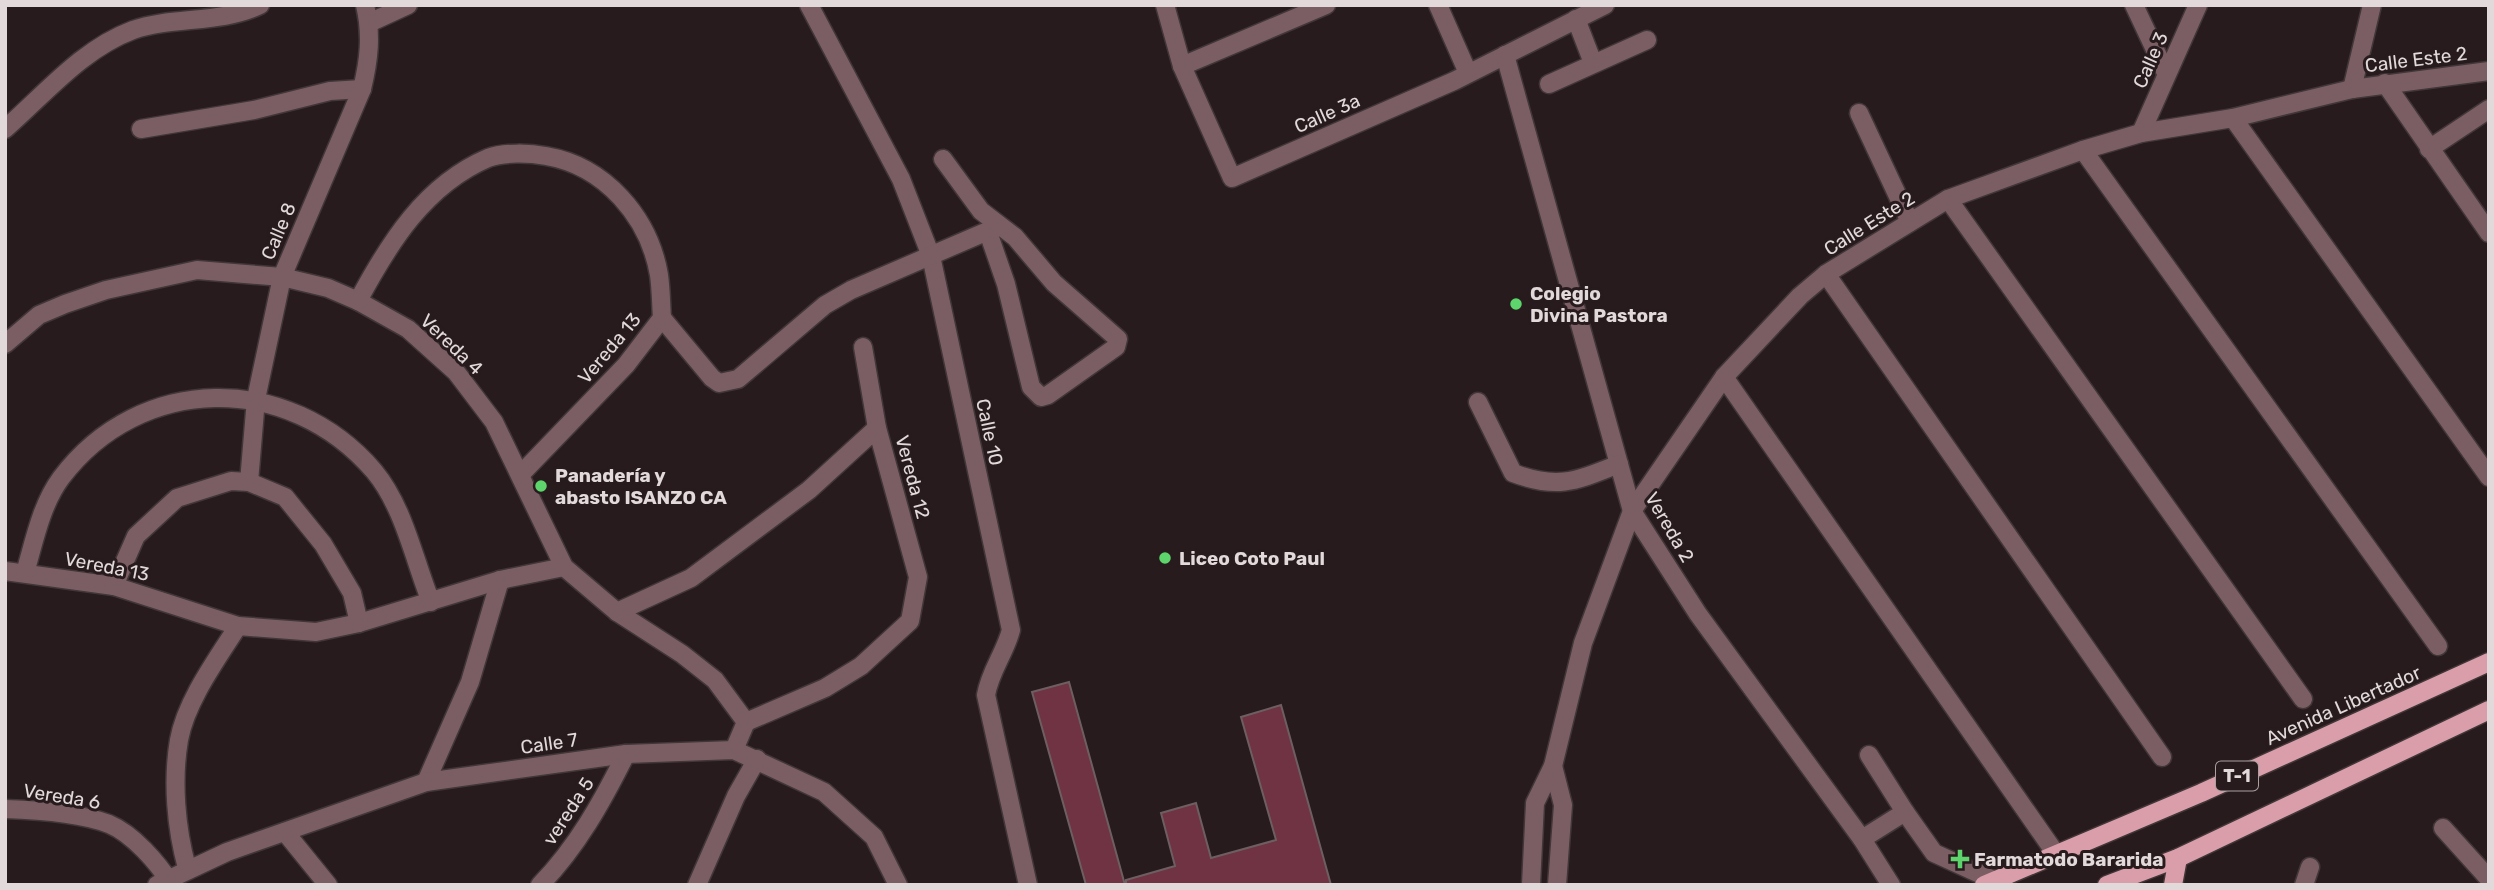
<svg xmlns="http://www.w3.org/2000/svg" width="2494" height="890" viewBox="0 0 2494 890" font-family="Rubik,sans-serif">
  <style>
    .building { fill: #6f3343; stroke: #6d5f61; stroke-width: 2 }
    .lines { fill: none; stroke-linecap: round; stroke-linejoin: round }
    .minor-casing { stroke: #413638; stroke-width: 21 }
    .major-casing { stroke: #413638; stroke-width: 21 }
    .minor { stroke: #7b5e64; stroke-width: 18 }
    .major { stroke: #da9eaa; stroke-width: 18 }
    .poi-dot { fill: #5ed56c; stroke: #271b1d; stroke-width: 2.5 }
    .labels { text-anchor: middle; stroke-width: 6; stroke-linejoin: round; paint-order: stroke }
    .shield { fill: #271b1d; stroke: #aaa0a2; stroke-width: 2 }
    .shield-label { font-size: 18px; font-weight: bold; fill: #e2d9db }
    .street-label { font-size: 19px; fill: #e2d9db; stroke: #271b1d }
    .poi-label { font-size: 19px; font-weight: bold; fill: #e2d9db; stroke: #271b1d; text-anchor: start }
  </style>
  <rect width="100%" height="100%" fill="#271b1d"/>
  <g class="building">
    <path d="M1069 682 1125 885H1086L1032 692Z"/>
    <path d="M1281 705 1331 885H1126V880L1175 866 1161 813 1196 803 1211 858 1276 840 1241 717Z"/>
  </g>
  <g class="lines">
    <g class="minor-casing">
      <g id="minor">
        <path d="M809 5 901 179 931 256 1011 630C1005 653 990 671 986 695L1028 885"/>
        <path d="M1165 5 1182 66 1232 178 1454 81 1605 5"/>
        <path d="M1438 5 1468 73"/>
        <path d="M2134 5 2166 73"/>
        <path d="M1576 19 1593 63"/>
        <path d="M369 23 408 5"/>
        <path d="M1505 55 1632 511 1698 614 1862 839 1891 885"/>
        <path d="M1182 66 1326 5"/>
        <path d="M2385 83 2489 233"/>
        <path d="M1549 84 1647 40"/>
        <path d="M2352 89 2372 5"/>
        <path d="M1859 113 1910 222"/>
        <path d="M2233 118 2489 477"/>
        <path d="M5 129C45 94 82 49 133 30 173 16 221 24 260 5"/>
        <path d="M141 129 254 110 330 91 362 89"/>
        <path d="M2141 133 2198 5"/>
        <path d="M2429 149 2489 109"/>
        <path d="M2083 150 2438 646"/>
        <path d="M943 159 981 211 1015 237 1054 283 1118 339 1116 347 1048 395 1041 397 1031 387 1006 284 988 232"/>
        <path d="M1948 199 2303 699"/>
        <path d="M1826 274 2162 757"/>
        <path d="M358 301C389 243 425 185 488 158 504 152 530 153 546 156 605 166 649 217 659 275 661 289 661 304 662 318L626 365 521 474"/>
        <path d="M662 318 712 378 719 383 738 379 825 305 851 290 997 227"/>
        <path d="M5 344 39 315 65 304 106 290 197 270 282 277 328 288 358 301 408 329 456 372 494 422 564 567 617 612 682 654 715 680 746 722 734 750"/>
        <path d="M863 347 877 428"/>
        <path d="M1724 377 2056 854"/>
        <path d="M1478 402 1513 473C1558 490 1576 481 1619 464"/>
        <path d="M249 482 256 399 282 277 362 89C369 60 372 35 365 5"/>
        <path d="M5 571 114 586 238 626 316 632 359 623 500 580 564 567"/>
        <path d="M25 573C34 542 41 505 61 478 140 373 289 372 374 471 404 507 414 560 431 602"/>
        <path d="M114 586 136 536 177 498 231 481 249 482 285 497 323 544 352 593 359 623"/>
        <path d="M617 612 691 578 809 490 877 428 918 577 910 621 861 666 825 688 746 722"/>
        <path d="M1553 766 1563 805 1557 885"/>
        <path d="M426 782 470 682 500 580"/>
        <path d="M5 809C36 810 80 813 109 824 133 834 158 863 172 885"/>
        <path d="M1905 812 1934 853 2004 885"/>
        <path d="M2443 828 2489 879"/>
        <path d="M285 832 328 885"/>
        <path d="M1862 839 1905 812 1869 755"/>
        <path d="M187 868C176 828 172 781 179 740 186 701 217 659 238 626"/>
        <path d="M157 885 227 852 426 782 626 754 734 750 824 792 874 837 898 885"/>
        <path d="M540 885C577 847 602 802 626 754"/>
        <path d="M697 885 736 796 757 759"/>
        <path d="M1531 885 1535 803 1553 766 1583 643 1632 511 1724 377 1800 296 1826 274 1948 199 2083 150 2141 133 2233 118 2352 89 2489 71"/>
        <path d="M2304 885 2310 867"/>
      </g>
    </g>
    <g class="major-casing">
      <g id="major">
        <path d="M1984 885 2201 793 2489 662"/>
        <path d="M2107 885 2178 858 2489 710"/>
        <path d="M2173 885 2178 858"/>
      </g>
    </g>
    <use href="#minor" class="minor"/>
    <use href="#major" class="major"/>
  </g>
  <g class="poi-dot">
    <circle cx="1516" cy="304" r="7"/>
    <circle cx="541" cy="486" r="7"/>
    <circle cx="1165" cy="558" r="7"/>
    <path d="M1956.5 848.5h7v7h7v7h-7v7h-7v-7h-7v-7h7z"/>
  </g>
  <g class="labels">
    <rect class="shield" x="2216" y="761.5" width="42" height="29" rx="5"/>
    <g class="shield-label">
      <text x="2237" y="782">T-1</text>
    </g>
    <g class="street-label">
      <text transform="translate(2416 59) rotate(-7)" y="7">Calle Este 2</text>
      <text transform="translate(2150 60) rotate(-66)" y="7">Calle 3</text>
      <text transform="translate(1327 113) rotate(-24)" y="7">Calle 3a</text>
      <text transform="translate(1869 223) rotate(-32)" y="7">Calle Este 2</text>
      <text transform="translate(278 231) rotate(-67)" y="7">Calle 8</text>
      <text transform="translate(452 344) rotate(44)" y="7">Vereda 4</text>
      <text transform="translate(609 348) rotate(-50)" y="7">Vereda 13</text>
      <text transform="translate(990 432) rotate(78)" y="7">Calle 10</text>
      <text transform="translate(913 477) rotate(75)" y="7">Vereda 12</text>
      <text transform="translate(1670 527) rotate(60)" y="7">Vereda 2</text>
      <text transform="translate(107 566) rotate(11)" y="7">Vereda 13</text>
      <text transform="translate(2343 705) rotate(-24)" y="7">Avenida Libertador</text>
      <text transform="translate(549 743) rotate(-8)" y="7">Calle 7</text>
      <text transform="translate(62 796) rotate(9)" y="7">Vereda 6</text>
      <text transform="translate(568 811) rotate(-57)" y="7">vereda 5</text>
    </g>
    <g class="poi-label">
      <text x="1530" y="300">Colegio<tspan x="1530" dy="22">Divina Pastora</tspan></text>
      <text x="555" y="482">Panadería y<tspan x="555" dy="22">abasto ISANZO CA</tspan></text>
      <text x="1179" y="565">Liceo Coto Paul</text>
      <text x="1974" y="866">Farmatodo Bararida</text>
    </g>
  </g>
  <rect width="2494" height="890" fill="none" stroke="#e2d9db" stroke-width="14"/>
</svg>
